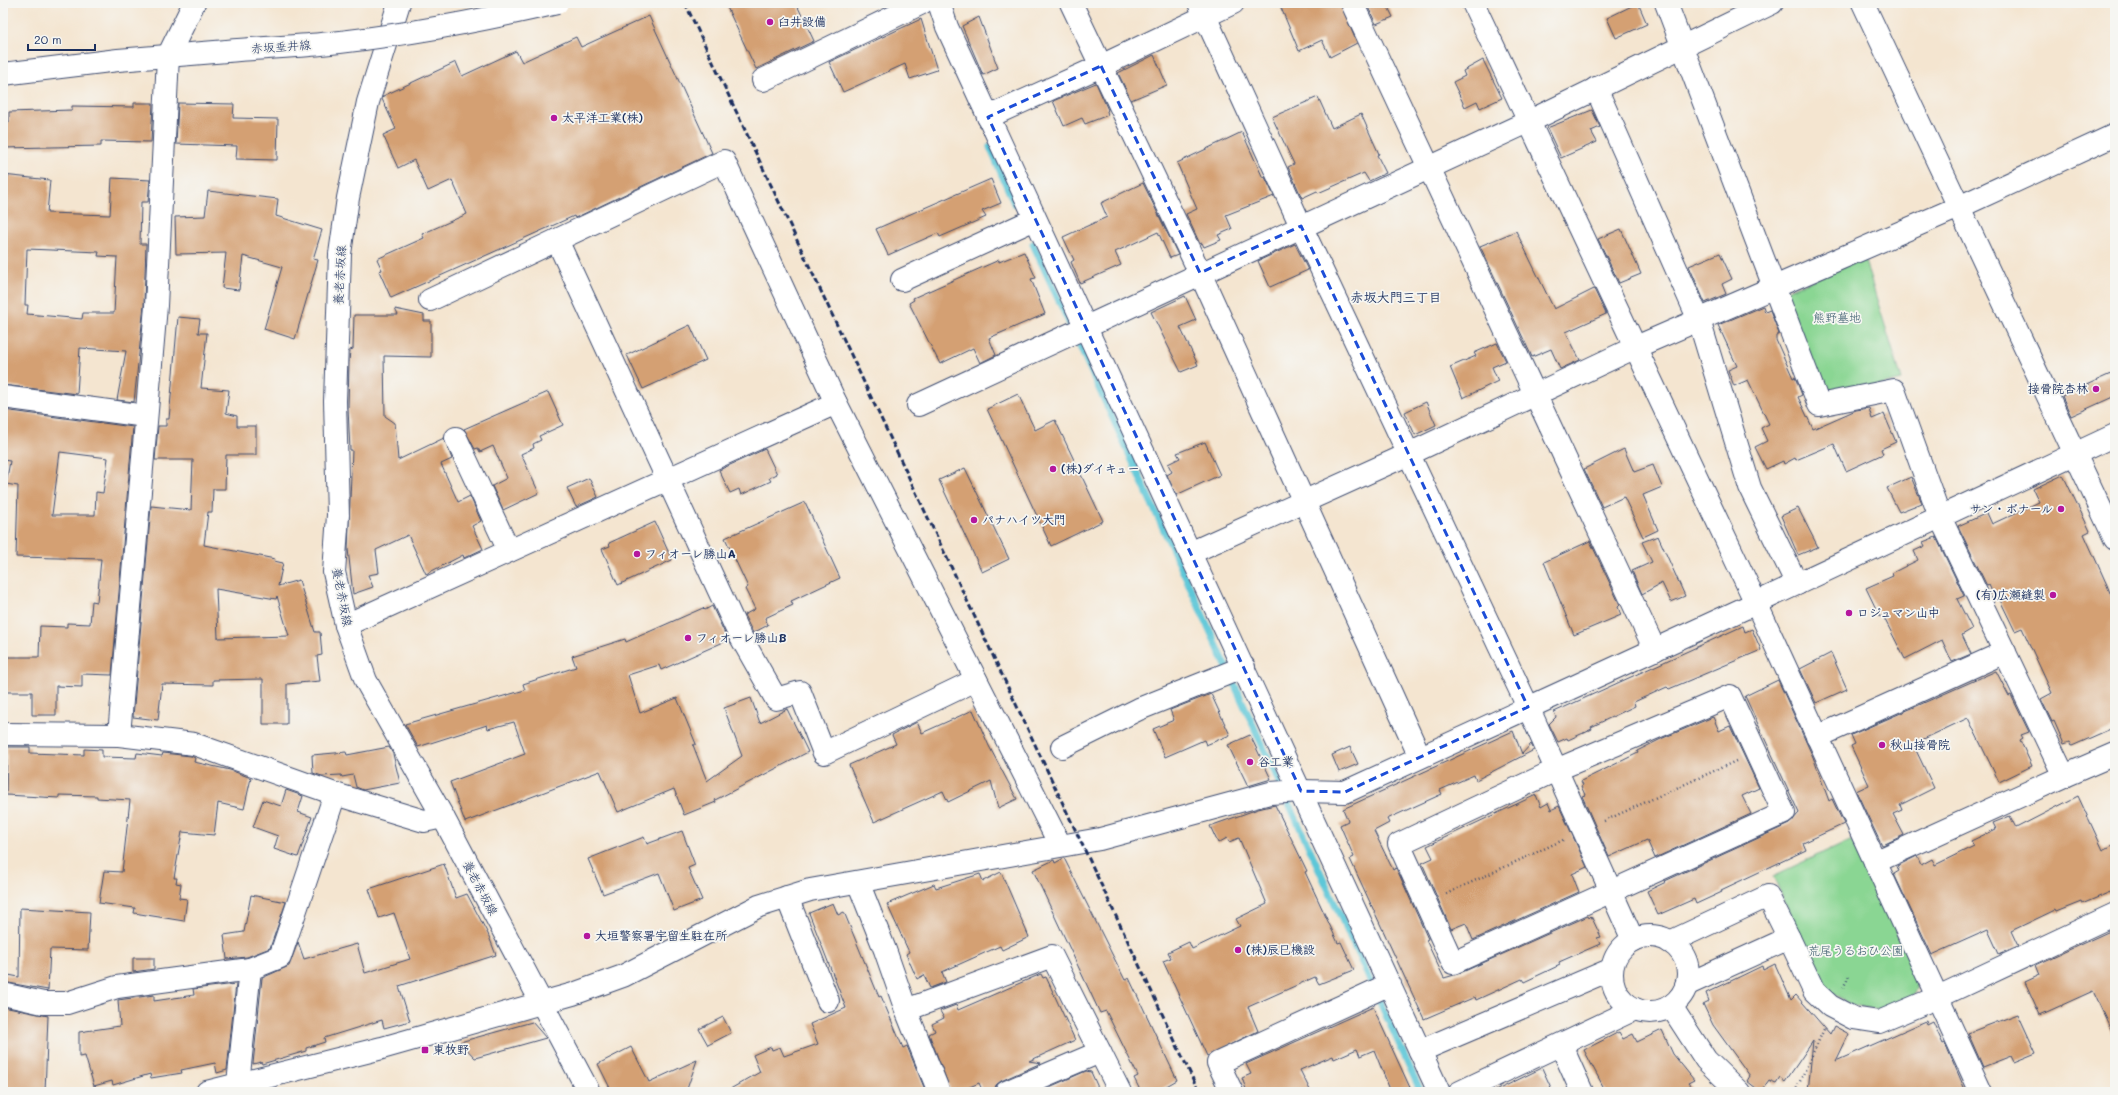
<svg xmlns="http://www.w3.org/2000/svg" width="2118" height="1095" viewBox="0 0 2118 1095" font-family="Mali,'Klee One',sans-serif">
  <style>
    .green { fill: #8ad693; stroke: #528278 }
    .lines { fill: none; stroke-linecap: round; stroke-linejoin: round }
    .stream { stroke: #5dc7d8; stroke-width: 7 }
    .building { fill: #d4a073; fill-rule: evenodd }
    .minor-casing { stroke: #3c4a6f; stroke-width: 24 }
    .major-casing { stroke: #3c4a6f; stroke-width: 24 }
    .path { stroke: #3c4a6f; stroke-width: 2.5; stroke-dasharray: 1 3; stroke-linecap: butt }
    .minor { stroke: #fff; stroke-width: 22 }
    .major { stroke: #fff; stroke-width: 22 }
    .rail { stroke: #1b2f5e; stroke-width: 3; stroke-dasharray: 6 3; stroke-linecap: butt }
    .major-bridge-casing { stroke: #3c4a6f; stroke-width: 24; stroke-linecap: butt }
    .major-bridge { stroke: #fff; stroke-width: 22 }
    .marked { fill: none; stroke: #1d4ed8; stroke-width: 3; stroke-dasharray: 8 5; stroke-linejoin: round }
    .poi-dot { fill: #b5179e; stroke: #f6f6f2; stroke-width: 1.5 }
    .labels { text-anchor: middle; stroke-width: 3.5; stroke-linejoin: round; paint-order: stroke }
    .poi-label { font-size: 12px; font-weight: bold; fill: #1b2f5e; stroke: #f6f6f2; text-anchor: start }
    .street-label { font-size: 12px; fill: #1b2f5e; stroke: #f6f6f2 }
    .park-label { font-size: 12px; fill: #37596b; stroke: #f6f6f2 }
    .neighbourhood-label { font-size: 13px; font-weight: bold; fill: #1b2f5e; stroke: #f6f6f2 }
  </style>
  <rect width="100%" height="100%" fill="#f6f6f2"/>
  <filter id="ink" filterUnits="userSpaceOnUse"><feTurbulence type="fractalNoise" baseFrequency=".025" numOctaves="2"/><feDisplacementMap in="SourceGraphic" scale="8" xChannelSelector="R" yChannelSelector="G"/><feConvolveMatrix kernelMatrix="1 2 1 2 8 2 1 2 1" color-interpolation-filters="sRGB"/></filter>
  <filter id="wash" filterUnits="userSpaceOnUse"><feTurbulence type="fractalNoise" baseFrequency=".012" numOctaves="4" result="noise"/><feDisplacementMap in="SourceGraphic" scale="16" xChannelSelector="R" yChannelSelector="G"/><feGaussianBlur stdDeviation="0.9" result="paint"/><feColorMatrix in="noise" values="0 0 0 0 0 0 0 0 0 0 0 0 0 0 0 0 0 1.4 0 .05"/><feComposite in="paint" operator="in"/></filter>
  <g filter="url(#wash)">
    <rect width="100%" height="100%" fill="#f4e5d0"/>
    <g class="green">
      <path d="M1864 258 1902 380 1827 398 1784 292Z"/>
      <path d="M1852 839 1920 981 1913 997 1881 1011 1849 1004 1824 988 1773 876Z"/>
    </g>
    <g class="lines">
      <g class="stream">
        <path d="M990 147 1014 203"/>
        <path d="M1033 244 1421 1092"/>
      </g>
    </g>
    <g id="blocks">
      <g class="building">
        <path d="M725 3H796L814 41 756 69Z"/>
        <path d="M1279 3H1340L1357 43 1330 57 1322 40 1299 51Z"/>
        <path d="M1366 3H1386L1393 17 1376 24Z"/>
        <path d="M1638 3 1647 24 1616 38 1607 18Z"/>
        <path d="M649 16 712 153 575 218 574 216 391 298 379 271 382 270 377 259 424 238 422 234 467 214 452 180 428 191 414 160 398 168 383 135 396 129 382 99 383 96 456 62 462 76 516 51 522 62 576 37 581 47Z"/>
        <path d="M979 17 998 68 983 75 962 26Z"/>
        <path d="M921 19 937 70 910 79 905 64 843 92 829 62Z"/>
        <path d="M1154 55 1167 85 1131 100 1118 73Z"/>
        <path d="M1483 60 1502 98 1480 108 1477 101 1465 107 1453 82 1465 76 1463 71Z"/>
        <path d="M1096 83 1108 110 1107 111 1108 115 1085 124 1082 118 1064 126 1053 101Z"/>
        <path d="M1318 97 1332 128 1361 114 1379 154 1377 155 1386 173 1369 181 1364 173 1318 193 1317 191 1302 198 1288 167 1294 164 1272 117Z"/>
        <path d="M134 103H153L151 142 101 141V146L3 148V121L9 122V112L72 110V106L134 107Z"/>
        <path d="M178 103 234 104 233 118 278 119 277 160 236 159 237 146 176 144Z"/>
        <path d="M1592 110 1600 127 1591 131 1597 142 1561 158 1547 128Z"/>
        <path d="M1242 132 1263 178 1265 177 1274 196 1226 215 1232 229 1218 235 1221 240 1204 247 1202 243 1200 244 1186 214 1197 209 1177 163Z"/>
        <path d="M3 175 50 180 47 213 110 215 112 178 150 180 148 202H141L140 244H146L144 305 134 402 117 400 126 351 80 348 77 394 3 385ZM27 249 99 252 98 256 117 257 114 313H83L82 319 27 314 28 305H25Z"/>
        <path d="M991 179 1001 203 982 211 986 217 940 237 938 233 888 255 876 229Z"/>
        <path d="M1143 183 1178 255 1170 258 1158 232 1115 252 1121 265 1080 283 1071 262 1074 260 1063 237 1107 217 1101 203Z"/>
        <path d="M208 191 278 199 276 216 322 230 313 259 318 260 295 339 264 329 282 267 243 256 239 290 222 288 226 253 176 254 175 217 205 216Z"/>
        <path d="M1621 229 1641 274 1619 283 1598 239Z"/>
        <path d="M1516 231 1554 309 1594 289 1606 314 1566 332 1580 360 1560 369 1551 349 1532 357 1480 246Z"/>
        <path d="M1295 244 1308 270 1270 287 1258 261Z"/>
        <path d="M1024 252 1036 278 1031 279 1045 314 989 338 996 355 980 363 973 348 940 364 909 303 914 300 913 298 999 260V262Z"/>
        <path d="M1720 253 1732 279 1722 284 1726 294 1705 303 1689 266Z"/>
        <path d="M1185 296 1196 320 1180 327 1198 365 1181 372 1151 312Z"/>
        <path d="M1763 306 1765 312 1770 310 1779 334 1776 336V340L1793 378 1795 377 1802 395 1798 397 1813 429 1856 410 1869 408 1872 419 1884 414 1896 442 1881 449 1883 454 1846 471 1834 444 1796 460 1795 458 1784 464 1783 461 1766 469 1755 447 1767 441 1761 428 1769 424 1748 380 1734 386 1728 370 1737 366 1718 325Z"/>
        <path d="M395 309 424 315V321H431V357L384 356 385 416 395 423 398 460 444 438 452 459 441 464 458 502 470 496 481 521 472 526 483 549 464 558 463 555 426 574 408 535 376 550 379 573 368 575 373 587 353 594 348 549 352 450H350L348 408 349 362 350 350 353 349 354 315H398Z"/>
        <path d="M178 317 200 319 198 333H207L201 388 229 390 226 413 237 416V426H256V455H226L225 489H213L212 512H208L204 545 275 559 274 561 283 563 278 586 299 580 315 632H320L322 655 317 656 320 681 287 684V724H263V679L213 680V685L162 684 158 720 133 717 151 506 191 510 193 460H155L158 426H166V419H169ZM216 589 276 599 277 596 289 636 218 638Z"/>
        <path d="M690 325 706 360 643 389 627 355Z"/>
        <path d="M1497 343 1506 361 1492 367 1498 381 1463 398 1450 367 1476 356 1474 353Z"/>
        <path d="M2115 372V396L2071 416 2062 396Z"/>
        <path d="M548 392 563 425 539 436 541 440 533 444 534 448 521 454 539 493 503 510 492 486 507 478 493 446 480 452 478 448 475 449 464 429Z"/>
        <path d="M1018 394 1035 430 1055 420 1103 521 1051 546 987 409Z"/>
        <path d="M1426 402 1436 425 1415 435 1405 412Z"/>
        <path d="M3 410 133 427 112 675 82 674V687L56 686V715H32V692H6V657H39L40 626 67 627V623L90 624 92 601 97 602 101 559 16 557 18 486 6 484 10 461 3 460ZM60 452 108 458 103 493 96 492 95 515H52Z"/>
        <path d="M1205 442 1220 475 1176 495 1167 475 1172 472 1168 464 1180 458 1177 453Z"/>
        <path d="M765 449 777 474 769 478 771 481 741 495 739 489 730 493 719 470Z"/>
        <path d="M1624 449 1634 472 1653 465 1662 487 1643 495 1658 530 1643 537 1624 497 1602 507 1584 469Z"/>
        <path d="M965 468 1009 559 982 572 939 480Z"/>
        <path d="M2063 475 2090 531 2084 534 2107 585 2115 606V727L2072 746 2070 742 2064 744 2054 721 2052 722 2041 699 2052 693 2022 628 2015 631 1998 596 1995 598 1989 585 1987 586 1958 526 1987 513 1992 524 2039 502 2033 489Z"/>
        <path d="M1911 477 1922 503 1899 512 1887 488Z"/>
        <path d="M589 478 598 497 576 507 567 488Z"/>
        <path d="M805 502 840 578 791 601 793 605 765 618 768 625 753 633 744 615 755 609 745 589 748 587 725 538Z"/>
        <path d="M1798 508 1818 547 1798 555 1781 516Z"/>
        <path d="M655 522 672 560 618 585 602 549 610 546 609 543Z"/>
        <path d="M1658 536 1685 596 1671 602 1662 583 1642 594 1632 571 1652 562 1642 542Z"/>
        <path d="M1936 537 1964 596 1957 599 1972 629 1962 635 1971 654 1952 662 1942 640 1905 659 1883 616 1880 617 1866 588 1893 576 1892 573 1918 560 1914 551 1925 546 1923 542Z"/>
        <path d="M1590 541 1620 605 1618 607 1621 615 1574 635 1544 562Z"/>
        <path d="M712 606 728 640 661 670 659 665 628 675 640 713 677 698 696 744 693 745 707 781 742 756 724 708 751 698 760 723 787 709 808 752 715 800 716 802 684 815 674 789 618 812 600 771 465 822 450 782 525 754 514 722 488 729 487 725 418 747 405 724 525 690 523 684 576 667 572 656 625 639 626 642 703 608 705 610Z"/>
        <path d="M1743 626 1745 632 1752 629 1761 650 1669 689 1667 687 1634 702 1635 706 1591 727 1592 729 1568 740 1567 738 1558 742 1549 724 1556 717 1554 712Z"/>
        <path d="M1831 653 1847 689 1816 703 1800 669Z"/>
        <path d="M1996 671 2009 696 2011 695 2029 732 2021 735 2023 738 2020 740 2032 766 1999 782 1968 718 1913 744 1934 788 1900 805 1902 810 1893 814 1904 835 1883 845 1881 844 1856 791 1869 785 1851 746 1855 744 1851 735Z"/>
        <path d="M1778 680 1813 757 1829 801 1832 799 1844 824 1803 843 1806 850 1721 890 1722 892 1696 904 1694 899 1658 915 1647 891 1666 882 1665 881 1789 824 1799 813 1745 696Z"/>
        <path d="M1211 694 1230 735 1206 745 1204 740 1165 757 1153 729 1174 720 1170 710Z"/>
        <path d="M973 710 989 746 1017 799 998 808 991 781 948 802 943 791 874 822 849 765 896 744 892 735 917 722 922 733Z"/>
        <path d="M1713 717 1719 731 1730 726 1759 788 1742 796 1751 814 1655 858 1647 840 1609 857 1582 796 1585 795 1581 786 1583 785 1581 781 1638 753 1637 751 1663 738Z"/>
        <path d="M1513 731 1522 754 1531 744 1534 750 1476 780 1474 775 1440 790 1442 794 1387 819 1389 823 1374 831 1393 870 1396 868 1399 874 1428 939 1426 940 1444 978 1458 974 1588 916 1589 918 1591 916 1601 937 1597 938 1600 944 1559 962 1560 965 1524 982 1522 979 1476 1000 1475 997 1424 1019 1350 859 1354 857 1340 825 1348 821 1343 809Z"/>
        <path d="M1250 735 1271 779 1248 786 1228 745Z"/>
        <path d="M7 747H30V753L84 755V749L102 750V757L136 758 137 753 162 756 163 753 191 756 195 758 194 762 230 770 251 778 244 809 218 803 214 835 182 832 174 878H177L176 883 181 884 179 898 187 899 184 921 134 913 135 908 99 903 104 871 122 872 130 800 97 798V796L59 795V798L6 795Z"/>
        <path d="M389 747 393 754 400 783 363 790 356 787 353 775 342 777 341 775 322 776 313 773 312 755 346 752 347 755Z"/>
        <path d="M1350 747 1358 764 1339 772 1332 755Z"/>
        <path d="M286 790 303 796 298 812 312 817 298 857 274 849 278 836 253 827 263 800 281 806Z"/>
        <path d="M1536 795 1541 807 1548 803 1551 810 1559 806 1587 867 1572 874 1579 892 1473 940 1466 923 1451 929 1422 863 1433 858 1427 846Z"/>
        <path d="M2078 796 2103 850 2115 844V890L2082 904 2081 902 2056 912 2055 910 2011 931 2018 946 1999 954 1988 930 1932 955 1894 874 1899 871 1897 866 1917 856 1921 865 1932 859 1935 865 1974 846 1971 841 1996 829 1993 823 2010 816 2016 828Z"/>
        <path d="M1275 805 1307 871 1305 872 1338 943 1341 942 1354 970 1319 984 1315 977 1248 1007 1258 1031 1207 1056 1163 961 1171 958 1168 952 1189 942 1192 949 1240 926 1236 919 1267 904 1239 838 1229 842 1227 838 1218 843 1210 826 1258 809Z"/>
        <path d="M682 831 695 865 688 868 702 900 674 911 659 873 603 894 588 859 644 837 647 844Z"/>
        <path d="M1064 858 1125 980 1129 978 1177 1080 1156 1092H1141L1134 1078 1138 1076 1106 1011 1100 1013 1033 870 1054 860 1055 863Z"/>
        <path d="M444 864 456 898 467 894 488 934 496 955 399 986 410 1021 384 1028 382 1020 324 1038 325 1042 306 1048V1051L262 1064 261 1062 253 1064 262 978 289 966 298 942 304 959 357 944 365 973 410 959 394 913 379 918 369 889Z"/>
        <path d="M1001 872 1029 937 1002 950 1000 946 942 972 946 982 930 988 924 975 917 979 906 954 909 952 887 904 934 884 936 888 980 874 983 881Z"/>
        <path d="M251 895 286 902 270 948 247 957 227 959 224 935 244 932Z"/>
        <path d="M833 903 838 915 844 912 879 997 881 996 903 1048 907 1046 926 1092H725L760 1072 753 1055 771 1047 772 1050 780 1047 784 1056 818 1044 810 1024 846 1008 809 913Z"/>
        <path d="M20 908 90 912 88 950 50 949 48 990 3 982V974L19 977Z"/>
        <path d="M2110 931 2115 943V1038L2093 991 2040 1015 2025 982 2040 975 2036 965Z"/>
        <path d="M133 958H154V969L133 972Z"/>
        <path d="M1775 964 1791 1000 1796 995 1830 1034 1834 1026 1849 1034 1836 1061 1926 1021 1927 1025 1933 1022 1943 1044 1945 1043 1966 1092H1808L1813 1041 1785 1082 1780 1078 1776 1084 1769 1081 1761 1092 1747 1081 1750 1076 1713 1025 1703 1004 1709 1001 1706 993 1762 966 1763 970Z"/>
        <path d="M1041 974 1043 978 1046 977 1075 1040 1029 1061 1041 1063 1001 1081 996 1085 994 1092H983L979 1083 958 1092H951L929 1034 935 1031 932 1024 944 1018 940 1011 956 1005 958 1010Z"/>
        <path d="M236 984 227 1070 217 1073 215 1063 181 1070 182 1073 151 1078 150 1074 113 1085 112 1081 94 1086 85 1056 79 1057V1032L120 1026 118 1000 154 995V1001L194 995 193 989Z"/>
        <path d="M3 1007 48 1016 45 1092H3Z"/>
        <path d="M1373 1007 1412 1092H1391L1374 1050 1360 1056 1357 1049 1334 1059 1333 1056 1300 1070 1311 1092H1247L1242 1078 1251 1074 1246 1064Z"/>
        <path d="M2018 1014 2036 1053 2014 1062 2011 1056 1983 1067 1968 1033Z"/>
        <path d="M723 1017 731 1033 708 1045 699 1029Z"/>
        <path d="M532 1022 546 1038 475 1058 460 1042Z"/>
        <path d="M1662 1030 1673 1054 1694 1080 1688 1083 1695 1092H1606L1584 1050 1619 1032 1623 1039 1633 1034 1637 1042Z"/>
        <path d="M631 1047 649 1082 697 1060 686 1092H612L598 1064Z"/>
        <path d="M1542 1068 1553 1092H1493Z"/>
        <path d="M1086 1071 1091 1072 1100 1092H1038Z"/>
      </g>
    </g>
  </g>
  <g filter="url(#ink)">
    <use href="#blocks" fill-opacity="0" stroke="#3c4a6f" stroke-width="1"/>
    <g class="lines">
      <g class="minor-casing">
        <g id="minor">
          <path d="M939 3 947 27C1110 383 1276 737 1439 1092"/>
          <path d="M1071 3 1200 273 1420 757"/>
          <path d="M1199 3 1301 226 1528 707 1633 940"/>
          <path d="M1352 3 1655 650"/>
          <path d="M1473 3 1756 603 1981 1092"/>
          <path d="M1666 3 1819 405 1894 390 1940 517 2064 776 2115 754"/>
          <path d="M1863 3 2115 539"/>
          <path d="M763 80 922 3"/>
          <path d="M1596 88 1699 320 1750 488 1797 584"/>
          <path d="M988 117 1101 66 1233 3"/>
          <path d="M557 240 738 632 776 699 800 692 824 753 976 680"/>
          <path d="M902 280 1035 219"/>
          <path d="M430 300 724 161 836 403"/>
          <path d="M3 397 146 416"/>
          <path d="M918 405 1530 121 1772 3"/>
          <path d="M456 438 509 551"/>
          <path d="M1190 553 1409 454 1636 347 1959 207 2115 135"/>
          <path d="M346 625 836 403 1060 845"/>
          <path d="M1730 696 1784 813 1453 963 1399 844 1556 770Z"/>
          <path d="M3 734 119 735 194 744 335 794 424 821 443 817"/>
          <path d="M119 735 156 306 168 56 194 3"/>
          <path d="M1817 737 2005 652"/>
          <path d="M1062 747 1139 709 1244 667"/>
          <path d="M1875 862 2064 776"/>
          <path d="M858 882 885 950 906 1010"/>
          <path d="M787 897 828 1001"/>
          <circle cx="1650" cy="974" r="38"/>
          <path d="M1789 938 1814 991 1830 1006 1853 1018 1879 1022 1938 997 2115 914"/>
          <path d="M1670 942 1768 896 1789 938 1686 985"/>
          <path d="M250 969 280 957 335 794"/>
          <path d="M3 994 43 1003H67L117 987 250 969 238 1084 239 1092"/>
          <path d="M1671 1006 1706 1060 1739 1092"/>
          <path d="M1561 1045 1582 1092"/>
          <path d="M1420 1051 1612 969"/>
          <path d="M207 1092 382 1048 573 994 623 976 759 906 810 890 1100 839 1270 793 1301 791 1345 792 1756 603 2115 435"/>
          <path d="M939 1092 906 1010 1052 956 1120 1092"/>
          <path d="M1006 1092 1100 1052"/>
          <path d="M1232 1092 1218 1063 1390 984"/>
          <path d="M1460 1092 1635 1009"/>
        </g>
      </g>
      <g class="major-casing">
        <g id="major">
          <path d="M399 3 368 102 348 198 340 254 335 401 338 515 334 572 346 625 366 681 443 817 589 1092"/>
          <path d="M3 74 118 60 227 51"/>
        </g>
      </g>
      <g class="path">
        <path d="M1604 821 1736 761"/>
        <path d="M1446 894 1563 840"/>
        <path d="M1843 988 1850 974"/>
        <path d="M1795 1092 1825 1027"/>
      </g>
      <use href="#minor" class="minor"/>
      <use href="#major" class="major"/>
      <path class="rail" d="M685 3 1199 1092"/>
      <g class="major-bridge-casing">
        <path id="major-bridge" d="M227 51C258 48 290 47 321 44 400 36 480 21 557 3"/>
      </g>
      <use href="#major-bridge" class="major-bridge"/>
    </g>
  </g>
  <path class="marked" d="M1101 66 1200 273 1301 226 1528 707 1345 792 1301 791 988 117Z"/>
  <g class="poi-dot">
    <circle cx="770" cy="22" r="4"/>
    <circle cx="554" cy="118" r="4"/>
    <circle cx="2096" cy="389" r="4"/>
    <circle cx="1053" cy="469" r="4"/>
    <circle cx="2061" cy="509" r="4"/>
    <circle cx="974" cy="520" r="4"/>
    <circle cx="637" cy="554" r="4"/>
    <circle cx="2053" cy="595" r="4"/>
    <circle cx="1849" cy="613" r="4"/>
    <circle cx="688" cy="638" r="4"/>
    <circle cx="1882" cy="745" r="4"/>
    <circle cx="1250" cy="762" r="4"/>
    <circle cx="587" cy="936" r="4"/>
    <circle cx="1238" cy="950" r="4"/>
    <rect x="421" y="1046" width="8" height="8" rx="2"/>
  </g>
  <g class="labels">
    <g class="poi-label">
      <text x="778" y="26">臼井設備</text>
      <text x="562" y="122">太平洋工業(株)</text>
      <text x="2088" y="393" text-anchor="end">接骨院杏林</text>
      <text x="1061" y="473">(株)ダイキュー</text>
      <text x="2053" y="513" text-anchor="end">サン・ボナール</text>
      <text x="982" y="524">パナハイツ大門</text>
      <text x="645" y="558">フィオーレ勝山A</text>
      <text x="2045" y="599" text-anchor="end">(有)広瀬縫製</text>
      <text x="1857" y="617">ロジュマン山中</text>
      <text x="696" y="642">フィオーレ勝山B</text>
      <text x="1890" y="749">秋山接骨院</text>
      <text x="1258" y="766">谷工業</text>
      <text x="595" y="940">大垣警察署宇留生駐在所</text>
      <text x="1246" y="954">(株)辰巳機設</text>
      <text x="433" y="1054">東牧野</text>
    </g>
    <g class="street-label">
      <text transform="translate(281 47) rotate(-4)" y="4">赤坂垂井線</text>
      <text transform="translate(340 275) rotate(-87)" y="4">養老赤坂線</text>
      <text transform="translate(342 597) rotate(79)" y="4">養老赤坂線</text>
      <text transform="translate(480 888) rotate(62)" y="4">養老赤坂線</text>
    </g>
    <g class="park-label">
      <text x="1837" y="322">熊野墓地</text>
      <text x="1856" y="955">荒尾うるおひ公園</text>
    </g>
    <g class="neighbourhood-label">
      <text x="1396" y="302">赤坂大門三丁目</text>
    </g>
  </g>
  <rect width="2118" height="1095" fill="none" stroke="#f6f6f2" stroke-width="16"/>
  <path d="M28 44v6h67v-6" fill="none" stroke="#1b2f5e" stroke-width="2"/>
  <text x="34" y="44" font-size="12" fill="#1b2f5e" stroke="#f6f6f2" stroke-width="3" paint-order="stroke">20 m</text>
</svg>
